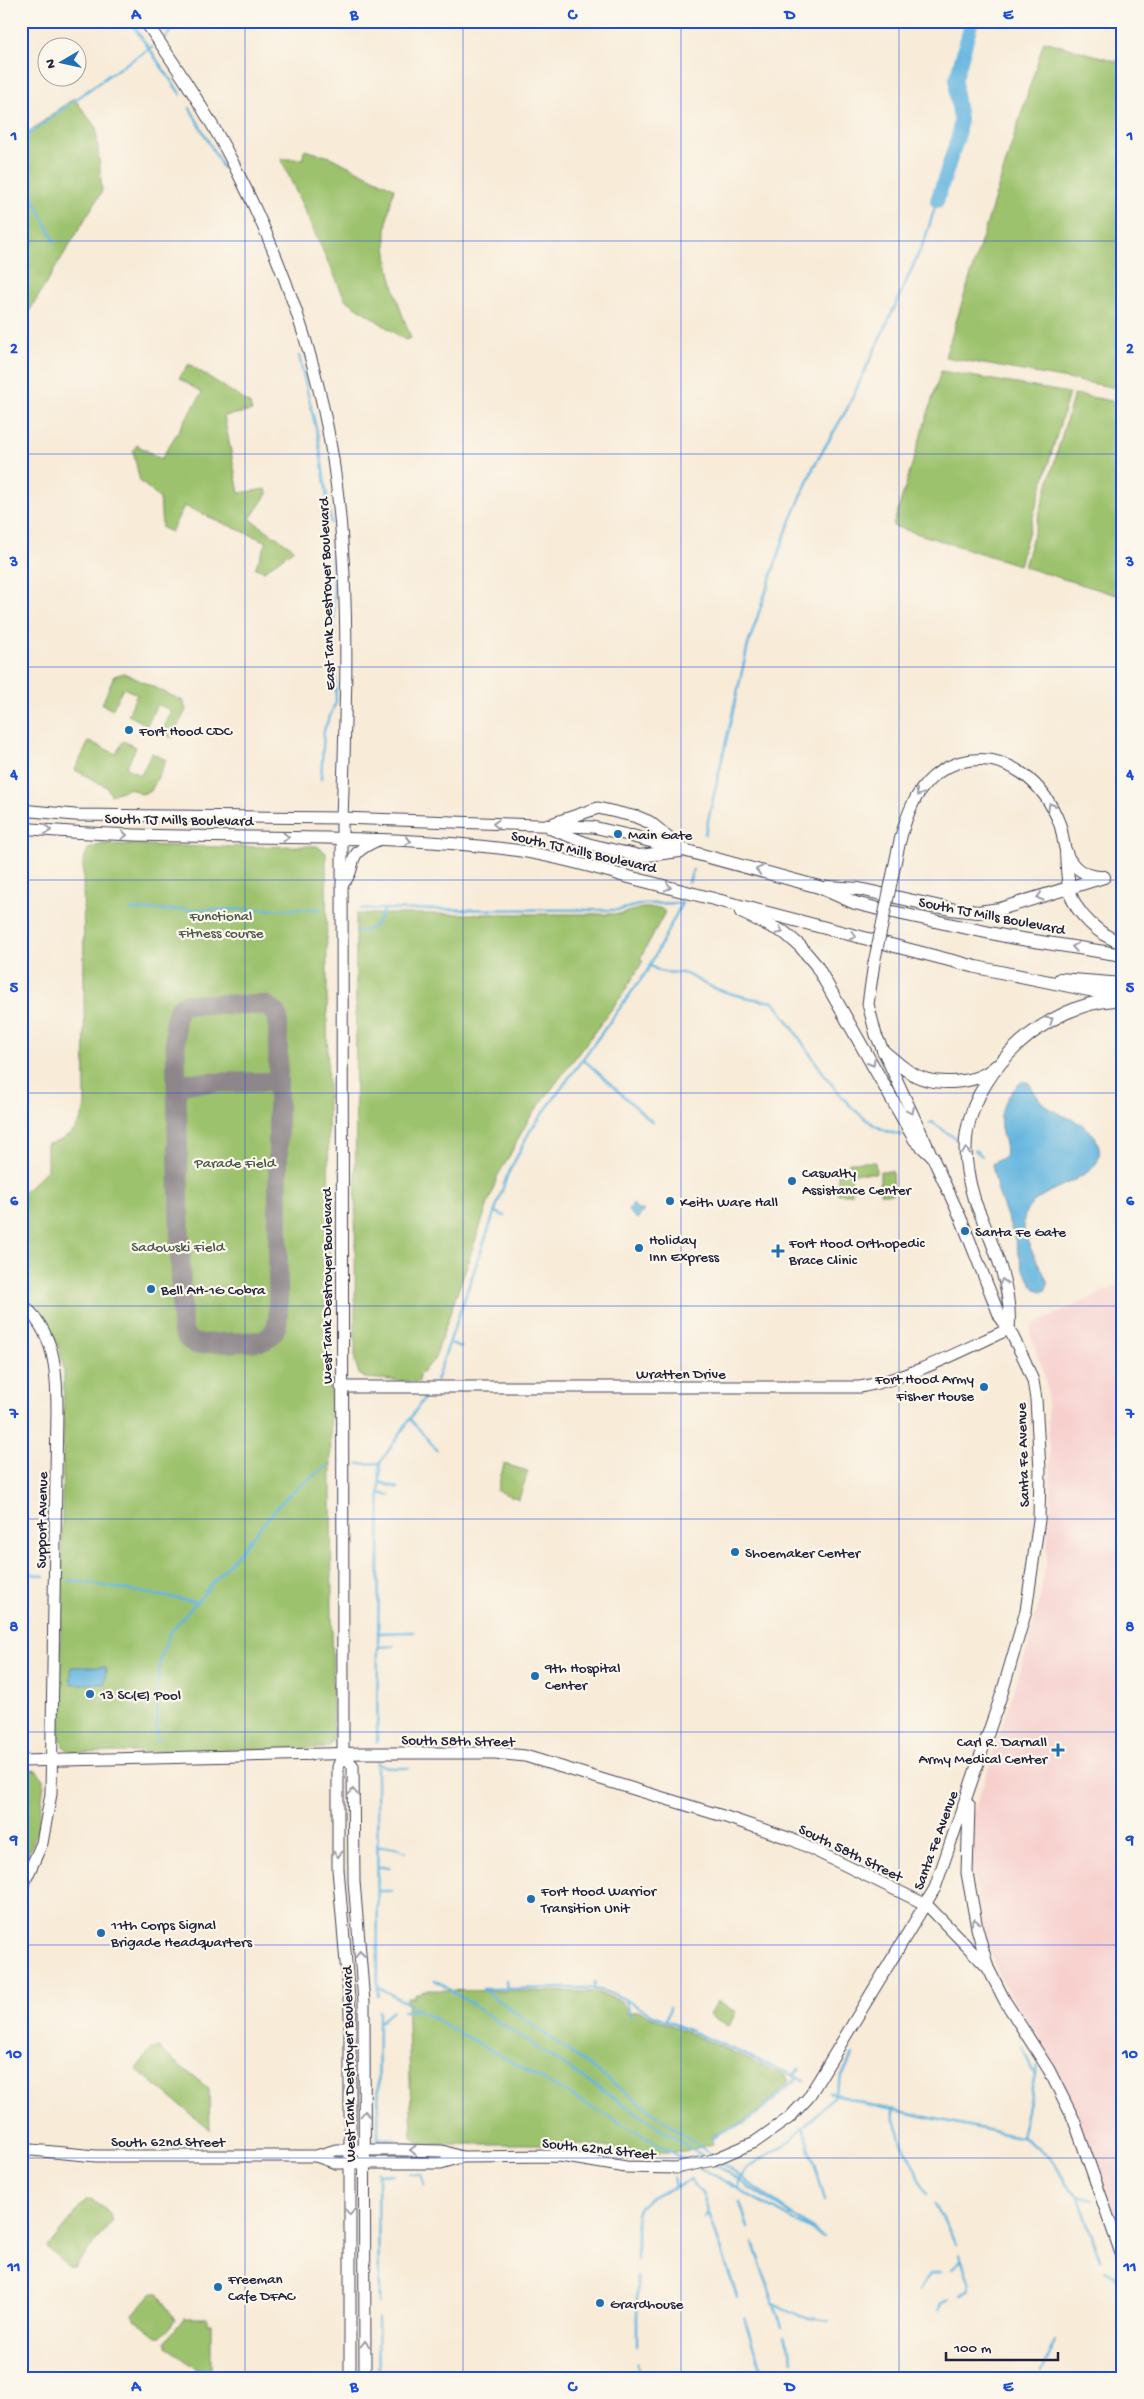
<svg xmlns="http://www.w3.org/2000/svg" width="1144" height="2399" viewBox="0 0 1144 2399" font-family="'Gochi Hand',sans-serif">
  <style>
    .built { fill: #f7d0ce }
    .green { fill: #9dc26d; stroke: #607254 }
    .water { fill: #64b5df; stroke: #436c8d }
    .lines { fill: none; stroke-linecap: round; stroke-linejoin: round }
    .stream { stroke: #64b5df; stroke-width: 2.5 }
    .river { stroke: #64b5df; stroke-width: 14 }
    .taxiway { stroke: #8d868a; stroke-width: 20 }
    .secondary-casing { stroke: #424053; stroke-width: 13 }
    .primary-casing { stroke: #424053; stroke-width: 14 }
    .secondary { stroke: #fff; stroke-width: 11 }
    .primary { stroke: #fff; stroke-width: 12 }
    .secondary-bridge-casing { stroke: #424053; stroke-width: 13; stroke-linecap: butt }
    .secondary-bridge { stroke: #fff; stroke-width: 11 }
    .oneway { stroke: #9c9ca7 }
    .grid { fill: none; stroke: #1d4ed8; stroke-width: 1; stroke-opacity: 0.55 }
    .poi-dot { fill: #1f6fb2; stroke: #fbf7ec; stroke-width: 2 }
    .labels { text-anchor: middle; stroke-width: 4.5; stroke-linejoin: round; paint-order: stroke }
    .street-label { font-size: 15px; fill: #22223b; stroke: #fbf7ec }
    .poi-label { font-size: 15px; fill: #22223b; stroke: #fbf7ec; text-anchor: start }
    .park-label { font-size: 15px; fill: #4d5a4c; stroke: #fbf7ec }
    .neatline { fill: none; stroke: #1d4ed8; stroke-width: 2 }
    .grid-label { font-size: 16px; text-anchor: middle; font-weight: bold; fill: #1d4ed8 }
  </style>
  <rect width="100%" height="100%" fill="#fbf7ec"/>
  <filter id="ink" filterUnits="userSpaceOnUse"><feTurbulence type="fractalNoise" baseFrequency=".02" numOctaves="2"/><feDisplacementMap in="SourceGraphic" scale="10" xChannelSelector="R" yChannelSelector="G"/><feConvolveMatrix kernelMatrix="1 2 1 2 8 2 1 2 1" color-interpolation-filters="sRGB"/></filter>
  <filter id="wash" filterUnits="userSpaceOnUse"><feTurbulence type="fractalNoise" baseFrequency=".0096" numOctaves="4" result="noise"/><feDisplacementMap in="SourceGraphic" scale="20" xChannelSelector="R" yChannelSelector="G"/><feGaussianBlur stdDeviation="1.12" result="paint"/><feColorMatrix in="noise" values="0 0 0 0 0 0 0 0 0 0 0 0 0 0 0 0 0 1.4 0 .05"/><feComposite in="paint" operator="in"/></filter>
  <g filter="url(#wash)">
    <rect width="100%" height="100%" fill="#f8ebd8"/>
    <path class="built" d="M1123 1283V2246L1079 2122 1060 2079 999 1976 982 1927 971 1866 973 1815 1028 1647 1040 1597 1047 1557 1051 1492 1047 1388 1043 1370 1030 1335 1031 1329 1034 1324Z"/>
    <g class="green">
      <path d="M1044 41 1123 63V389L945 357Z"/>
      <path d="M74 98 96 128 102 191 21 325V138Z"/>
      <path d="M304 150 330 157 394 188C391 202 387 216 386 230 384 264 399 307 411 338L405 340 345 299 281 159H303Z"/>
      <path d="M189 364 249 403 252 411 224 416 239 493 266 489 267 494 250 519 294 549 264 571 255 568 267 542 184 506 171 532 162 528 160 499 140 481 133 451 137 445 161 459 202 393 179 378Z"/>
      <path d="M941 371 1069 393 1019 565 893 526Z"/>
      <path d="M1074 394 1123 403V597L1024 567Z"/>
      <path d="M124 673 183 701 186 710 172 738 161 733 172 711 157 704 147 725 128 715 137 694 123 688 112 710 102 704 114 676Z"/>
      <path d="M89 741 116 754 123 741 136 747 126 768 141 775 152 753 166 760 151 791 141 794 130 788 111 795 107 787 75 770Z"/>
      <path d="M102 844 215 847 317 846 326 853 333 1738 331 1745 325 1748 73 1753 64 1747 59 1736 64 1373C61 1342 47 1315 21 1296V1195L47 1170V1144C70 1140 82 1126 85 1104L83 862 88 849Z"/>
      <path d="M642 908H660L665 912 640 959 643 961 623 994 529 1119C518 1137 510 1158 498 1175L434 1360 419 1375V1382L365 1378 359 1374 355 1361 356 914H620Z"/>
      <path d="M849 1162H875L876 1173H851L852 1194H838V1174H849Z"/>
      <path d="M880 1171H892L893 1194H880Z"/>
      <path d="M504 1464 528 1471 519 1499 497 1491Z"/>
      <path d="M21 1768 37 1771 44 1779V1784L37 1833 21 1872Z"/>
      <path d="M424 1990 597 1992 621 2001 627 2013 638 2011 785 2075 789 2081C769 2103 743 2128 712 2135L711 2138 713 2144 685 2151 651 2153 578 2144H420L412 2137 407 1998H414L415 1995Z"/>
      <path d="M717 2001 736 2012 729 2026 709 2015Z"/>
      <path d="M158 2048 209 2089 210 2130 136 2069 151 2049Z"/>
      <path d="M91 2199 111 2214 112 2221 75 2267H69L47 2248 86 2200Z"/>
      <path d="M153 2292 158 2293 175 2320 162 2337H157L134 2319 133 2314Z"/>
      <path d="M184 2318H207V2324H211V2373L207 2378 167 2346 166 2341Z"/>
    </g>
    <g class="water">
      <path d="M1021 1082H1028C1033 1088 1037 1098 1043 1103 1057 1117 1087 1120 1096 1139 1119 1188 1017 1180 1024 1228 1027 1248 1041 1265 1048 1283L1046 1290 1043 1291 1035 1289 1023 1269 1014 1236 997 1189 992 1164 1005 1156C1007 1148 1004 1142 1002 1133 997 1111 1006 1097 1021 1082Z"/>
      <path d="M633 1204 640 1212 642 1209 644 1211 637 1219 627 1210Z"/>
      <path d="M71 1667H106L105 1684H71Z"/>
    </g>
    <g class="lines">
      <g class="stream">
        <path d="M130 21 181 95"/>
        <path d="M165 38 179 21"/>
        <path d="M190 108 223 168"/>
        <path d="M21 140 109 75 152 47"/>
        <path d="M21 172 55 243"/>
        <path d="M299 356 318 437 331 523"/>
        <path d="M332 536 335 647"/>
        <path d="M321 779 324 730 336 702 335 666"/>
        <path d="M705 834 748 645 786 532 814 466 847 409 896 304 925 239 937 201"/>
        <path d="M689 882 693 870"/>
        <path d="M361 909 619 910 643 904 682 903 647 971 530 1131 507 1176 436 1381"/>
        <path d="M131 910 322 909"/>
        <path d="M356 932C373 931 378 925 384 909"/>
        <path d="M650 965C664 976 666 971 682 973 690 974 699 982 707 985 729 995 751 999 774 1002 807 1043 846 1128 902 1135"/>
        <path d="M583 1059 652 1122"/>
        <path d="M930 1123 932 1122 956 1139"/>
        <path d="M975 1150 982 1156"/>
        <path d="M495 1212 505 1216"/>
        <path d="M450 1343 461 1347"/>
        <path d="M410 1419 437 1450"/>
        <path d="M359 1464 380 1463"/>
        <path d="M380 1482 398 1488"/>
        <path d="M380 1493 390 1496"/>
        <path d="M21 1572 44 1576"/>
        <path d="M69 1580 197 1602"/>
        <path d="M378 1633 413 1632"/>
        <path d="M378 1647 394 1646"/>
        <path d="M157 1741C157 1703 154 1669 169 1634L286 1497 328 1465"/>
        <path d="M377 1742 380 1463 424 1398"/>
        <path d="M377 1762 378 1995"/>
        <path d="M377 1764 392 1768H409"/>
        <path d="M378 1847H395L405 1852"/>
        <path d="M378 1867H390"/>
        <path d="M378 1891H392"/>
        <path d="M435 1980 705 2158"/>
        <path d="M506 1981 507 1989"/>
        <path d="M378 1987 688 2161"/>
        <path d="M594 1989 595 1982"/>
        <path d="M625 2001 630 2016"/>
        <path d="M403 2011H415"/>
        <path d="M666 2021 670 2007"/>
        <path d="M379 2023 393 2011"/>
        <path d="M1022 2046 1034 2074"/>
        <path d="M793 2075 800 2068"/>
        <path d="M829 2092 866 2104 1024 2138 1053 2160 1066 2184 1079 2196 1093 2200"/>
        <path d="M834 2094 852 2055"/>
        <path d="M892 2110 902 2142 927 2194"/>
        <path d="M804 2129 825 2200"/>
        <path d="M1021 2137 1037 2066"/>
        <path d="M378 2138 395 2139"/>
        <path d="M711 2140C717 2131 736 2128 746 2122 765 2109 781 2093 797 2077"/>
        <path d="M378 2141 379 2011"/>
        <path d="M712 2155 483 1989 589 1988 604 1991 622 1998 651 2014 804 2080"/>
        <path d="M714 2164 793 2216"/>
        <path d="M699 2167 823 2237 720 2162"/>
        <path d="M378 2172 379 2303"/>
        <path d="M409 2174H421L424 2185"/>
        <path d="M378 2175 394 2174"/>
        <path d="M673 2177 675 2187"/>
        <path d="M691 2180 703 2195 737 2297"/>
        <path d="M738 2189V2182L747 2168 790 2141 835 2095"/>
        <path d="M1079 2196 1100 2259"/>
        <path d="M740 2202 748 2228"/>
        <path d="M935 2204 956 2244"/>
        <path d="M1117 2209 1123 2213"/>
        <path d="M705 2218 708 2211"/>
        <path d="M753 2243 782 2327"/>
        <path d="M960 2255 970 2284 969 2289 961 2295"/>
        <path d="M637 2260V2214C646 2190 674 2192 692 2179"/>
        <path d="M952 2268 962 2260"/>
        <path d="M1105 2271 1116 2277 1123 2292"/>
        <path d="M920 2290 930 2274 940 2271"/>
        <path d="M774 2303 798 2316 829 2321"/>
        <path d="M940 2309 942 2303 949 2299"/>
        <path d="M744 2318 764 2378"/>
        <path d="M378 2319 379 2378"/>
        <path d="M785 2336 793 2361"/>
        <path d="M637 2346V2277"/>
        <path d="M637 2363 640 2378"/>
        <path d="M1041 2371 1055 2341"/>
      </g>
      <path class="river" d="M937 201 958 137 960 120 956 93V78L972 21"/>
      <g class="taxiway">
        <path d="M185 1004 266 1005 276 1013 278 1019V1319C276 1330 273 1335 263 1341L195 1344 188 1339 182 1330 175 1020 179 1008Z"/>
        <path d="M176 1083 278 1082"/>
      </g>
    </g>
  </g>
  <g filter="url(#ink)">
    <g class="lines">
      <g class="secondary-casing">
        <g id="secondary">
          <path d="M145 21C177 67 209 115 234 165 285 265 324 377 337 489 350 598 346 709 342 818L343 1754 338 1767V1869L350 2010V2378"/>
          <path d="M21 810 75 815 342 818 593 827 632 836"/>
          <path d="M554 823 598 808 637 817"/>
          <path d="M21 828C185 844 350 829 514 850 550 855 586 865 621 875"/>
          <path d="M551 829 589 844 627 853"/>
          <path d="M891 883C901 837 907 777 961 762 1008 750 1045 784 1060 825 1064 838 1063 853 1073 864 1081 874 1092 876 1104 877"/>
          <path d="M342 885C362 862 340 857 378 840"/>
          <path d="M974 1199C990 1239 1013 1285 1009 1329"/>
          <path d="M21 1303C55 1332 57 1370 57 1411L51 1794 42 1843 21 1890"/>
          <path d="M341 1387H860C914 1377 960 1351 1009 1329"/>
          <path d="M343 1754 353 1766 354 1881 364 2002 365 2378"/>
          <path d="M21 1761 364 1753H495L525 1756 726 1817 791 1839 927 1905 988 1968"/>
          <path d="M969 1805 967 1873 977 1928 988 1968 1005 2001 1049 2070 1074 2120 1123 2259"/>
          <path d="M21 2149 96 2156H316L336 2150H401L442 2151 461 2157"/>
          <path d="M316 2156 336 2163H441L461 2157 560 2156 626 2167 676 2168 713 2160 755 2142 789 2118 808 2098 935 1888 1002 1693 1026 1611 1039 1520 1040 1470 1036 1399 1033 1381 1025 1361 1009 1329 1000 1317 962 1221 876 1035 868 1004 874 963"/>
        </g>
      </g>
      <g class="primary-casing">
        <g id="primary">
          <path d="M637 817 649 822 679 846"/>
          <path d="M632 836 819 887 855 903 879 909 1009 937 1123 955"/>
          <path d="M1066 852C1067 865 1067 879 1070 892 1076 914 1101 937 1123 943"/>
          <path d="M627 853 639 856 680 851"/>
          <path d="M621 875 976 967 1123 997"/>
          <path d="M828 887 859 889 950 909 978 912 1000 909 1104 877"/>
          <path d="M741 912 785 933 800 946 816 965 915 1140 933 1157"/>
          <path d="M1060 979 1123 984"/>
          <path d="M883 1051C892 1058 899 1065 908 1071 931 1087 975 1086 996 1066"/>
          <path d="M974 1199C967 1176 963 1154 967 1131 979 1065 1049 1004 1115 1000"/>
        </g>
      </g>
      <use href="#secondary" class="secondary"/>
      <use href="#primary" class="primary"/>
      <g class="secondary-bridge-casing">
        <path id="secondary-bridge" d="M874 963 891 883"/>
      </g>
      <use href="#secondary-bridge" class="secondary-bridge"/>
    </g>
    <defs><path id="oneway-chevron" d="M-2-3.5L2.5 0L-2 3.5" fill="none" stroke-width="1.6" stroke-linecap="round" stroke-linejoin="round" transform="scale(1.25)"/></defs>
    <g class="oneway">
      <use href="#oneway-chevron" transform="translate(919 793) rotate(124)"/>
      <use href="#oneway-chevron" transform="translate(1051 806) rotate(-120)"/>
      <use href="#oneway-chevron" transform="translate(496 824) rotate(-177)"/>
      <use href="#oneway-chevron" transform="translate(48 830) rotate(6)"/>
      <use href="#oneway-chevron" transform="translate(124 835) rotate(2)"/>
      <use href="#oneway-chevron" transform="translate(286 837)"/>
      <use href="#oneway-chevron" transform="translate(408 841) rotate(4)"/>
      <use href="#oneway-chevron" transform="translate(759 870) rotate(-165)"/>
      <use href="#oneway-chevron" transform="translate(668 887) rotate(15)"/>
      <use href="#oneway-chevron" transform="translate(1040 897) rotate(163)"/>
      <use href="#oneway-chevron" transform="translate(780 931) rotate(27)"/>
      <use href="#oneway-chevron" transform="translate(853 936) rotate(14)"/>
      <use href="#oneway-chevron" transform="translate(1075 947) rotate(-171)"/>
      <use href="#oneway-chevron" transform="translate(1050 1020) rotate(-34)"/>
      <use href="#oneway-chevron" transform="translate(872 1063) rotate(60)"/>
      <use href="#oneway-chevron" transform="translate(911 1111) rotate(65)"/>
      <use href="#oneway-chevron" transform="translate(966 1151) rotate(-86)"/>
      <use href="#oneway-chevron" transform="translate(1003 1282) rotate(-104)"/>
      <use href="#oneway-chevron" transform="translate(353 1792) rotate(-90)"/>
      <use href="#oneway-chevron" transform="translate(338 1854) rotate(90)"/>
      <use href="#oneway-chevron" transform="translate(975 1922) rotate(-103)"/>
      <use href="#oneway-chevron" transform="translate(360 1954) rotate(-96)"/>
      <use href="#oneway-chevron" transform="translate(365 2114) rotate(-90)"/>
      <use href="#oneway-chevron" transform="translate(413 2150) rotate(-179)"/>
      <use href="#oneway-chevron" transform="translate(350 2212) rotate(90)"/>
      <use href="#oneway-chevron" transform="translate(365 2344) rotate(-90)"/>
    </g>
  </g>
  <path class="grid" d="M245 21V2378M463 21V2378M681 21V2378M899 21V2378M21 241H1123M21 454H1123M21 667H1123M21 880H1123M21 1093H1123M21 1306H1123M21 1519H1123M21 1732H1123M21 1945H1123M21 2158H1123"/>
  <g class="poi-dot">
    <circle cx="129" cy="730" r="5"/>
    <circle cx="618" cy="834" r="5"/>
    <circle cx="792" cy="1181" r="5"/>
    <circle cx="670" cy="1201" r="5"/>
    <circle cx="965" cy="1231" r="5"/>
    <circle cx="639" cy="1248" r="5"/>
    <path d="M775.5 1243.5h5v5h5v5h-5v5h-5v-5h-5v-5h5z"/>
    <circle cx="151" cy="1289" r="5"/>
    <circle cx="984" cy="1387" r="5"/>
    <circle cx="735" cy="1552" r="5"/>
    <circle cx="535" cy="1676" r="5"/>
    <circle cx="90" cy="1694" r="5"/>
    <path d="M1055.5 1742.5h5v5h5v5h-5v5h-5v-5h-5v-5h5z"/>
    <circle cx="531" cy="1899" r="5"/>
    <circle cx="101" cy="1933" r="5"/>
    <circle cx="218" cy="2287" r="5"/>
    <circle cx="600" cy="2303" r="5"/>
  </g>
  <g class="labels">
    <g class="street-label">
      <text transform="translate(326 594) rotate(-92)" y="5">East Tank Destroyer Boulevard</text>
      <text transform="translate(179 819) rotate(1)" y="5">South TJ Mills Boulevard</text>
      <text transform="translate(584 851) rotate(13)" y="5">South TJ Mills Boulevard</text>
      <text transform="translate(992 915) rotate(11)" y="5">South TJ Mills Boulevard</text>
      <text transform="translate(326 1286) rotate(-90)" y="5">West Tank Destroyer Boulevard</text>
      <text x="681" y="1378">Wratten Drive</text>
      <text transform="translate(1022 1455) rotate(-92)" y="5">Santa Fe Avenue</text>
      <text transform="translate(41 1520) rotate(-89)" y="5">Support Avenue</text>
      <text transform="translate(458 1740) rotate(1)" y="5">South 58th Street</text>
      <text transform="translate(935 1840) rotate(-70)" y="5">Santa Fe Avenue</text>
      <text transform="translate(851 1852) rotate(26)" y="5">South 58th Street</text>
      <text transform="translate(348 2064) rotate(-91)" y="5">West Tank Destroyer Boulevard</text>
      <text x="168" y="2146">South 62nd Street</text>
      <text transform="translate(599 2148) rotate(6)" y="5">South 62nd Street</text>
    </g>
    <g class="poi-label">
      <text x="139" y="735">Fort Hood CDC</text>
      <text x="628" y="839">Main Gate</text>
      <text x="802" y="1177">Casualty<tspan x="802" dy="17">Assistance Center</tspan></text>
      <text x="680" y="1206">Keith Ware Hall</text>
      <text x="975" y="1236">Santa Fe Gate</text>
      <text x="649" y="1244">Holiday<tspan x="649" dy="17">Inn Express</tspan></text>
      <text x="789" y="1247">Fort Hood Orthopedic<tspan x="789" dy="17">Brace Clinic</tspan></text>
      <text x="161" y="1294">Bell AH-1G Cobra</text>
      <text x="974" y="1383" text-anchor="end">Fort Hood Army<tspan x="974" dy="17">Fisher House</tspan></text>
      <text x="745" y="1557">Shoemaker Center</text>
      <text x="545" y="1672">9th Hospital<tspan x="545" dy="17">Center</tspan></text>
      <text x="100" y="1699">13 SC(E) Pool</text>
      <text x="1047" y="1746" text-anchor="end">Carl R. Darnall<tspan x="1047" dy="17">Army Medical Center</tspan></text>
      <text x="541" y="1895">Fort Hood Warrior<tspan x="541" dy="17">Transition Unit</tspan></text>
      <text x="111" y="1929">11th Corps Signal<tspan x="111" dy="17">Brigade Headquarters</tspan></text>
      <text x="228" y="2283">Freeman<tspan x="228" dy="17">Cafe DFAC</tspan></text>
      <text x="610" y="2308">Grardhouse</text>
    </g>
    <g class="park-label">
      <text x="221" y="920">Functional<tspan x="221" dy="17">Fitness course</tspan></text>
      <text x="235" y="1167">Parade Field</text>
      <text x="178" y="1251">Sadowski Field</text>
    </g>
  </g>
  <rect width="1144" height="2399" fill="none" stroke="#fbf7ec" stroke-width="55"/>
  <g transform="translate(62 62) rotate(261)"><circle r="24" fill="#fbf7ec" stroke="#a4a2a5"/>
  <path d="M0-4L9 19L0 12L-9 19Z" fill="#1f6fb2"/>
  <text y="-8" font-size="14" font-weight="bold" text-anchor="middle" fill="#22223b">N</text>
  </g>
  <path d="M946 2352v8h112v-8" fill="none" stroke="#22223b" stroke-width="2.5"/>
  <text x="954" y="2352" font-size="15" fill="#22223b" stroke="#fbf7ec" stroke-width="4" paint-order="stroke">100 m</text>
  <rect x="28" y="28" width="1088" height="2344" class="neatline"/>
  <g class="grid-label">
    <text x="136" y="19">A</text>
    <text x="354" y="19">B</text>
    <text x="572" y="19">C</text>
    <text x="790" y="19">D</text>
    <text x="1008" y="19">E</text>
    <text x="14" y="140">1</text>
    <text x="1130" y="140">1</text>
    <text x="14" y="353">2</text>
    <text x="1130" y="353">2</text>
    <text x="14" y="566">3</text>
    <text x="1130" y="566">3</text>
    <text x="14" y="779">4</text>
    <text x="1130" y="779">4</text>
    <text x="14" y="992">5</text>
    <text x="1130" y="992">5</text>
    <text x="14" y="1205">6</text>
    <text x="1130" y="1205">6</text>
    <text x="14" y="1418">7</text>
    <text x="1130" y="1418">7</text>
    <text x="14" y="1631">8</text>
    <text x="1130" y="1631">8</text>
    <text x="14" y="1844">9</text>
    <text x="1130" y="1844">9</text>
    <text x="14" y="2058">10</text>
    <text x="1130" y="2058">10</text>
    <text x="14" y="2271">11</text>
    <text x="1130" y="2271">11</text>
    <text x="136" y="2391">A</text>
    <text x="354" y="2391">B</text>
    <text x="572" y="2391">C</text>
    <text x="790" y="2391">D</text>
    <text x="1008" y="2391">E</text>
  </g>
</svg>
